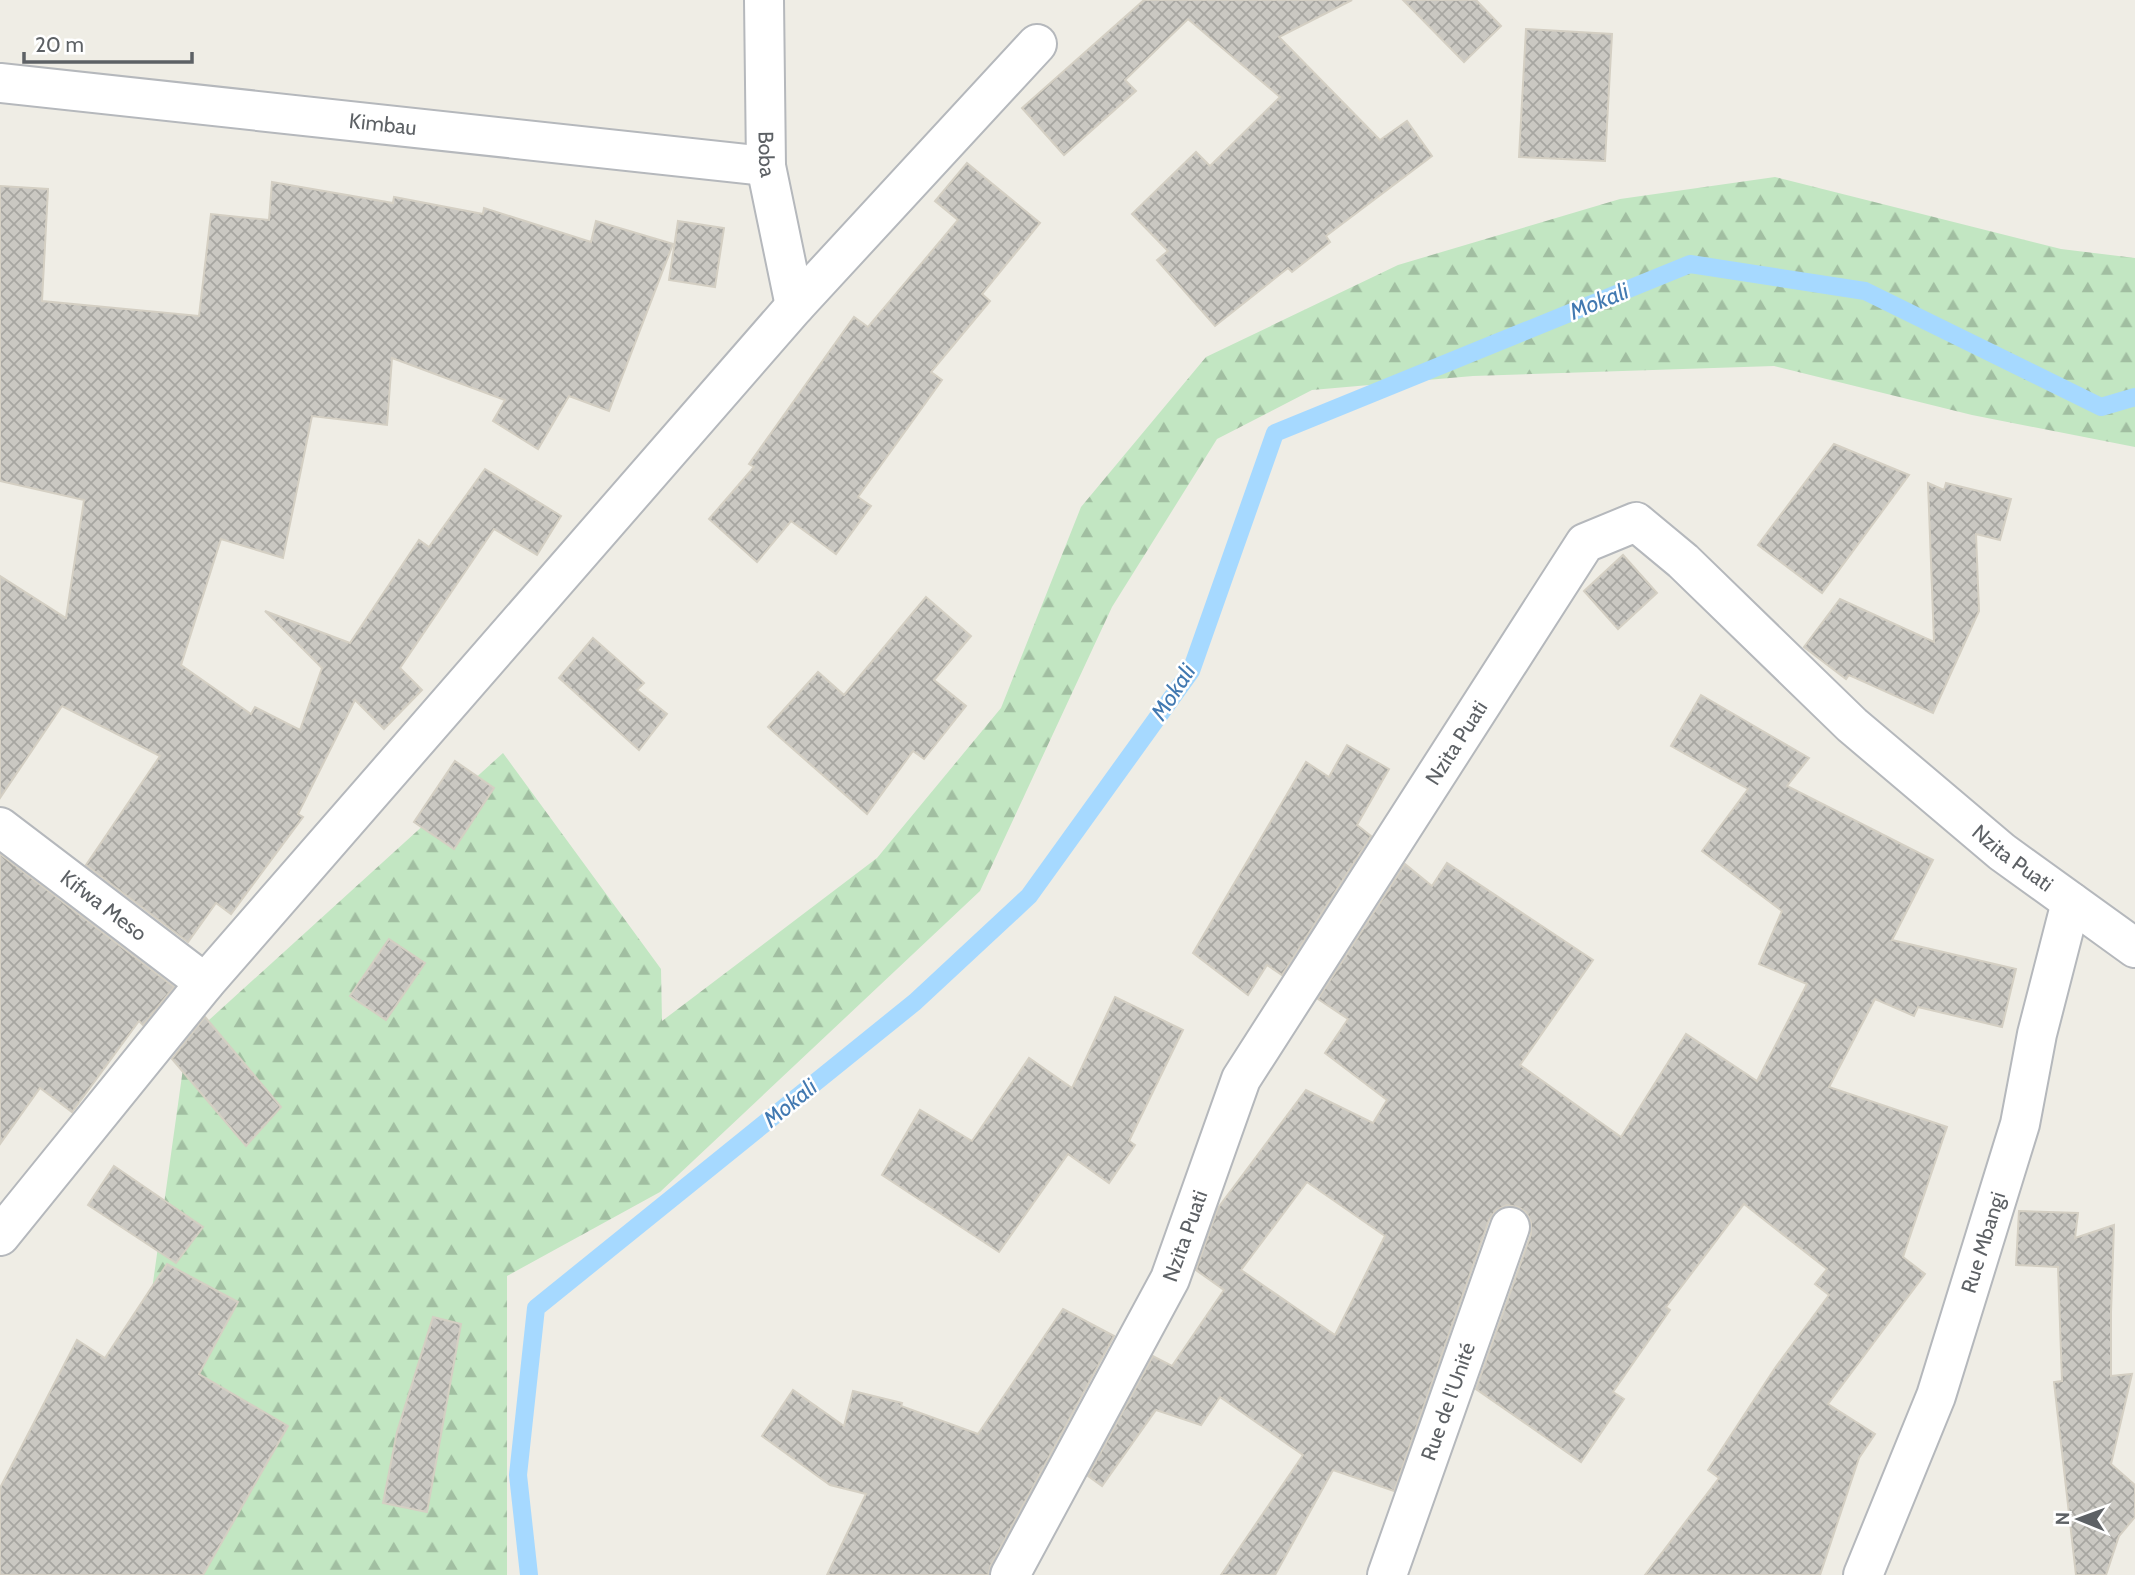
<svg xmlns="http://www.w3.org/2000/svg" width="2135" height="1575" viewBox="0 0 2135 1575" font-family="Cabin,sans-serif">
  <style>
    .forest { fill: url(#forest-firs) }
    .lines { fill: none; stroke-linecap: round; stroke-linejoin: round }
    .stream { stroke: #a6d9ff; stroke-width: 18 }
    .building { fill: url(#building-cross-hatch); stroke: #d4cfc3; stroke-width: 2; fill-rule: evenodd }
    .minor-casing { stroke: #b5b8bc; stroke-width: 42 }
    .minor { stroke: #fff; stroke-width: 38 }
    .labels { text-anchor: middle; stroke-width: 5; stroke-linejoin: round; paint-order: stroke }
    .street-label { font-size: 21px; fill: #5d6165; stroke: #fff }
    .water-label { font-size: 23px; font-style: italic; fill: #4279b1; stroke: #fff }
  </style>
  <defs>
    <pattern id="forest-firs" width="22" height="20" patternUnits="userSpaceOnUse" patternTransform="scale(1.75)"><rect width="22" height="20" fill="#c2e6c2"/><path d="M5 1l3.5 6h-7zM16 11l3.5 6h-7z" fill="#a1bea1"/></pattern>
    <pattern id="building-cross-hatch" width="8" height="8" patternUnits="userSpaceOnUse" patternTransform="scale(1.75)"><rect width="8" height="8" fill="#cac8c2"/><path d="M0 0l8 8M0 8l8-8" fill="none" stroke="#a7a6a1"/></pattern>
  </defs>
  <rect width="100%" height="100%" fill="#efede5"/>
  <path class="forest" d="M1775 177 2061 249 2135 258V447L1972 415 1774 366 1473 376 1312 390 1217 439 1112 607 980 891 660 1192 507 1276V1575H112L187 1040 503 753 661 969 662 1021 877 858 1001 708 1081 507 1206 357 1398 265 1620 199Z"/>
  <g class="lines">
    <path class="stream" d="M529 1575 518 1475 536 1308 915 1002 1029 896 1191 671 1275 433 1690 264 1865 291 2101 407 2135 397"/>
  </g>
  <g class="building">
    <path d="M1144 0H1352L1279 37 1380 140 1407 121 1432 156 1326 236 1330 242 1292 272 1288 268 1215 326 1157 260 1168 251 1132 214 1196 152 1210 166 1280 97 1188 19 1125 80 1136 91 1064 155 1022 108Z"/>
    <path d="M1403 0H1476L1501 26 1464 62Z"/>
    <path d="M1526 29 1612 34 1605 161 1519 157Z"/>
    <path d="M967 163 1040 223 982 294 990 301 931 372 942 380 858 497 871 506 836 554 791 521 757 562 709 519 754 467 749 464 854 317 868 327 958 220 935 201Z"/>
    <path d="M272 182 393 203 394 197 483 214 484 208 591 242 596 221 673 244 609 411 569 396 538 449 493 421 505 400 392 358 387 425 312 416 283 558 221 539 181 665 251 714 255 707 300 730 322 668 265 611 350 643 419 540 429 547 485 469 561 516 537 555 494 529 400 668 422 690 384 729 355 700 298 814 303 817 231 914 216 903 188 942 86 865 160 756 62 706 0 798V576L66 618 84 500 0 481V186L48 189 42 301 199 316 211 214 269 220Z"/>
    <path d="M678 221 724 228 715 287 669 280Z"/>
    <path d="M1834 444 1909 475 1822 593 1758 545Z"/>
    <path d="M1928 483 1944 490 1946 483 2011 499 2000 540 1976 534 1979 611 1933 713 1849 675 1846 679 1804 647 1840 599 1934 642Z"/>
    <path d="M1623 555 1657 593 1618 629 1584 591Z"/>
    <path d="M926 597 971 636 934 680 966 706 924 759 913 751 867 814 768 727 818 672 844 695Z"/>
    <path d="M593 638 644 683 637 690 667 714 639 750 559 678Z"/>
    <path d="M1701 695 1809 758 1787 786 1933 860 1892 940 2016 969 2002 1027 1918 1007 1914 1016 1875 999 1829 1087 1947 1127 1903 1257 1925 1274 1828 1404 1875 1434 1859 1458 1820 1575H1645L1719 1478 1708 1470 1775 1368 1829 1295 1815 1284 1827 1269 1744 1204 1666 1307 1670 1310 1613 1392 1624 1399 1581 1462 1476 1389 1531 1234V1222L1526 1212 1518 1207 1507 1205 1496 1210 1489 1220 1394 1491 1333 1470 1275 1575H1221L1303 1455 1220 1397 1201 1425 1156 1410 1102 1486 1088 1476 1153 1356 1172 1366 1224 1290 1196 1270 1218 1208 1306 1090 1373 1123 1387 1100 1325 1053 1348 1019 1318 999 1405 864 1432 886 1447 863 1593 960 1520 1065 1621 1137 1686 1034 1757 1081 1807 984 1759 964 1782 911 1702 851 1748 789 1671 746ZM1307 1182 1385 1236 1335 1335 1241 1270Z"/>
    <path d="M1347 745 1389 769 1357 825 1371 836 1282 975 1267 965 1248 995 1193 953 1306 762 1329 777Z"/>
    <path d="M455 761 494 788 454 849 414 822Z"/>
    <path d="M0 854 174 987 143 1025 139 1021 72 1112 40 1088 0 1144Z"/>
    <path d="M389 939 425 963 386 1020 350 996Z"/>
    <path d="M1115 997 1183 1030 1129 1141 1135 1145 1109 1183 1068 1154 999 1252 882 1175 920 1110 972 1141 1029 1058 1072 1088Z"/>
    <path d="M205 1017 281 1107 246 1146 172 1059Z"/>
    <path d="M114 1166 203 1227 176 1263 88 1205Z"/>
    <path d="M2019 1211 2078 1213 2075 1238 2114 1225 2111 1312V1376L2132 1374 2111 1464 2135 1485V1517L2119 1536 2106 1575H2076L2054 1382 2062 1381 2058 1267 2016 1265Z"/>
    <path d="M167 1264 238 1302 199 1374 288 1426 203 1575H0V1488L77 1340 105 1358Z"/>
    <path d="M1063 1309 1114 1336 991 1565 988 1575H827L866 1494 830 1485 762 1436 793 1390 844 1426 853 1391 902 1403 901 1406 978 1434Z"/>
    <path d="M433 1317 461 1324 427 1512 383 1503 397 1432Z"/>
  </g>
  <g class="lines">
    <g class="minor-casing">
      <g id="minor">
        <path id="s1" d="M764 0 766 166 795 306"/>
        <path id="s2" d="M0 83 766 166"/>
        <path id="s3" d="M0 827 205 983"/>
        <path d="M0 1236 205 983 795 306 1037 44"/>
        <path id="s4" d="M1010 1575 1170 1279 1241 1079 1585 543 1636 522 1683 561 1852 725 2002 852 2135 948"/>
        <path id="s5" d="M1387 1575 1510 1227"/>
        <path id="s6" d="M1863 1575 1936 1396 2020 1124 2037 1034 2071 902"/>
      </g>
    </g>
    <use href="#minor" class="minor"/>
  </g>
  <g class="labels">
    <g class="street-label">
      <text dy="7" stroke="none"><textPath href="#s2" startOffset="385">Kimbau</textPath></text>
      <text dy="7" stroke="none"><textPath href="#s1" startOffset="154">Boba</textPath></text>
      <text dy="7" stroke="none"><textPath href="#s4" startOffset="948">Nzita Puati</textPath></text>
      <text dy="7" stroke="none"><textPath href="#s4" startOffset="1746">Nzita Puati</textPath></text>
      <text dy="7" stroke="none"><textPath href="#s3" startOffset="130">Kifwa Meso</textPath></text>
      <text dy="7" stroke="none"><textPath href="#s4" startOffset="382">Nzita Puati</textPath></text>
      <text dy="7" stroke="none"><textPath href="#s6" startOffset="354">Rue Mbangi</textPath></text>
      <text dy="7" stroke="none"><textPath href="#s5" startOffset="184">Rue de l'Unité</textPath></text>
    </g>
    <g class="water-label">
      <text transform="translate(1599 301) rotate(-22)" y="8">Mokali</text>
      <text transform="translate(1173 692) rotate(-57)" y="8">Mokali</text>
      <text transform="translate(790 1103) rotate(-39)" y="8">Mokali</text>
    </g>
  </g>
  <g transform="translate(2079 1519) rotate(271)" stroke="#ffffff" stroke-width="5" paint-order="stroke">
  <path d="M0-5L12 26L0 18L-12 26Z" fill="#5d6165"/>
  <text y="-10" font-size="19" font-weight="bold" text-anchor="middle" fill="#5d6165">N</text>
  </g>
  <path d="M24 52v10h168v-10" fill="none" stroke="#5d6165" stroke-width="3.5"/>
  <text x="35" y="52" font-size="21" fill="#5d6165" stroke="#ffffff" stroke-width="5" paint-order="stroke">20 m</text>
</svg>
